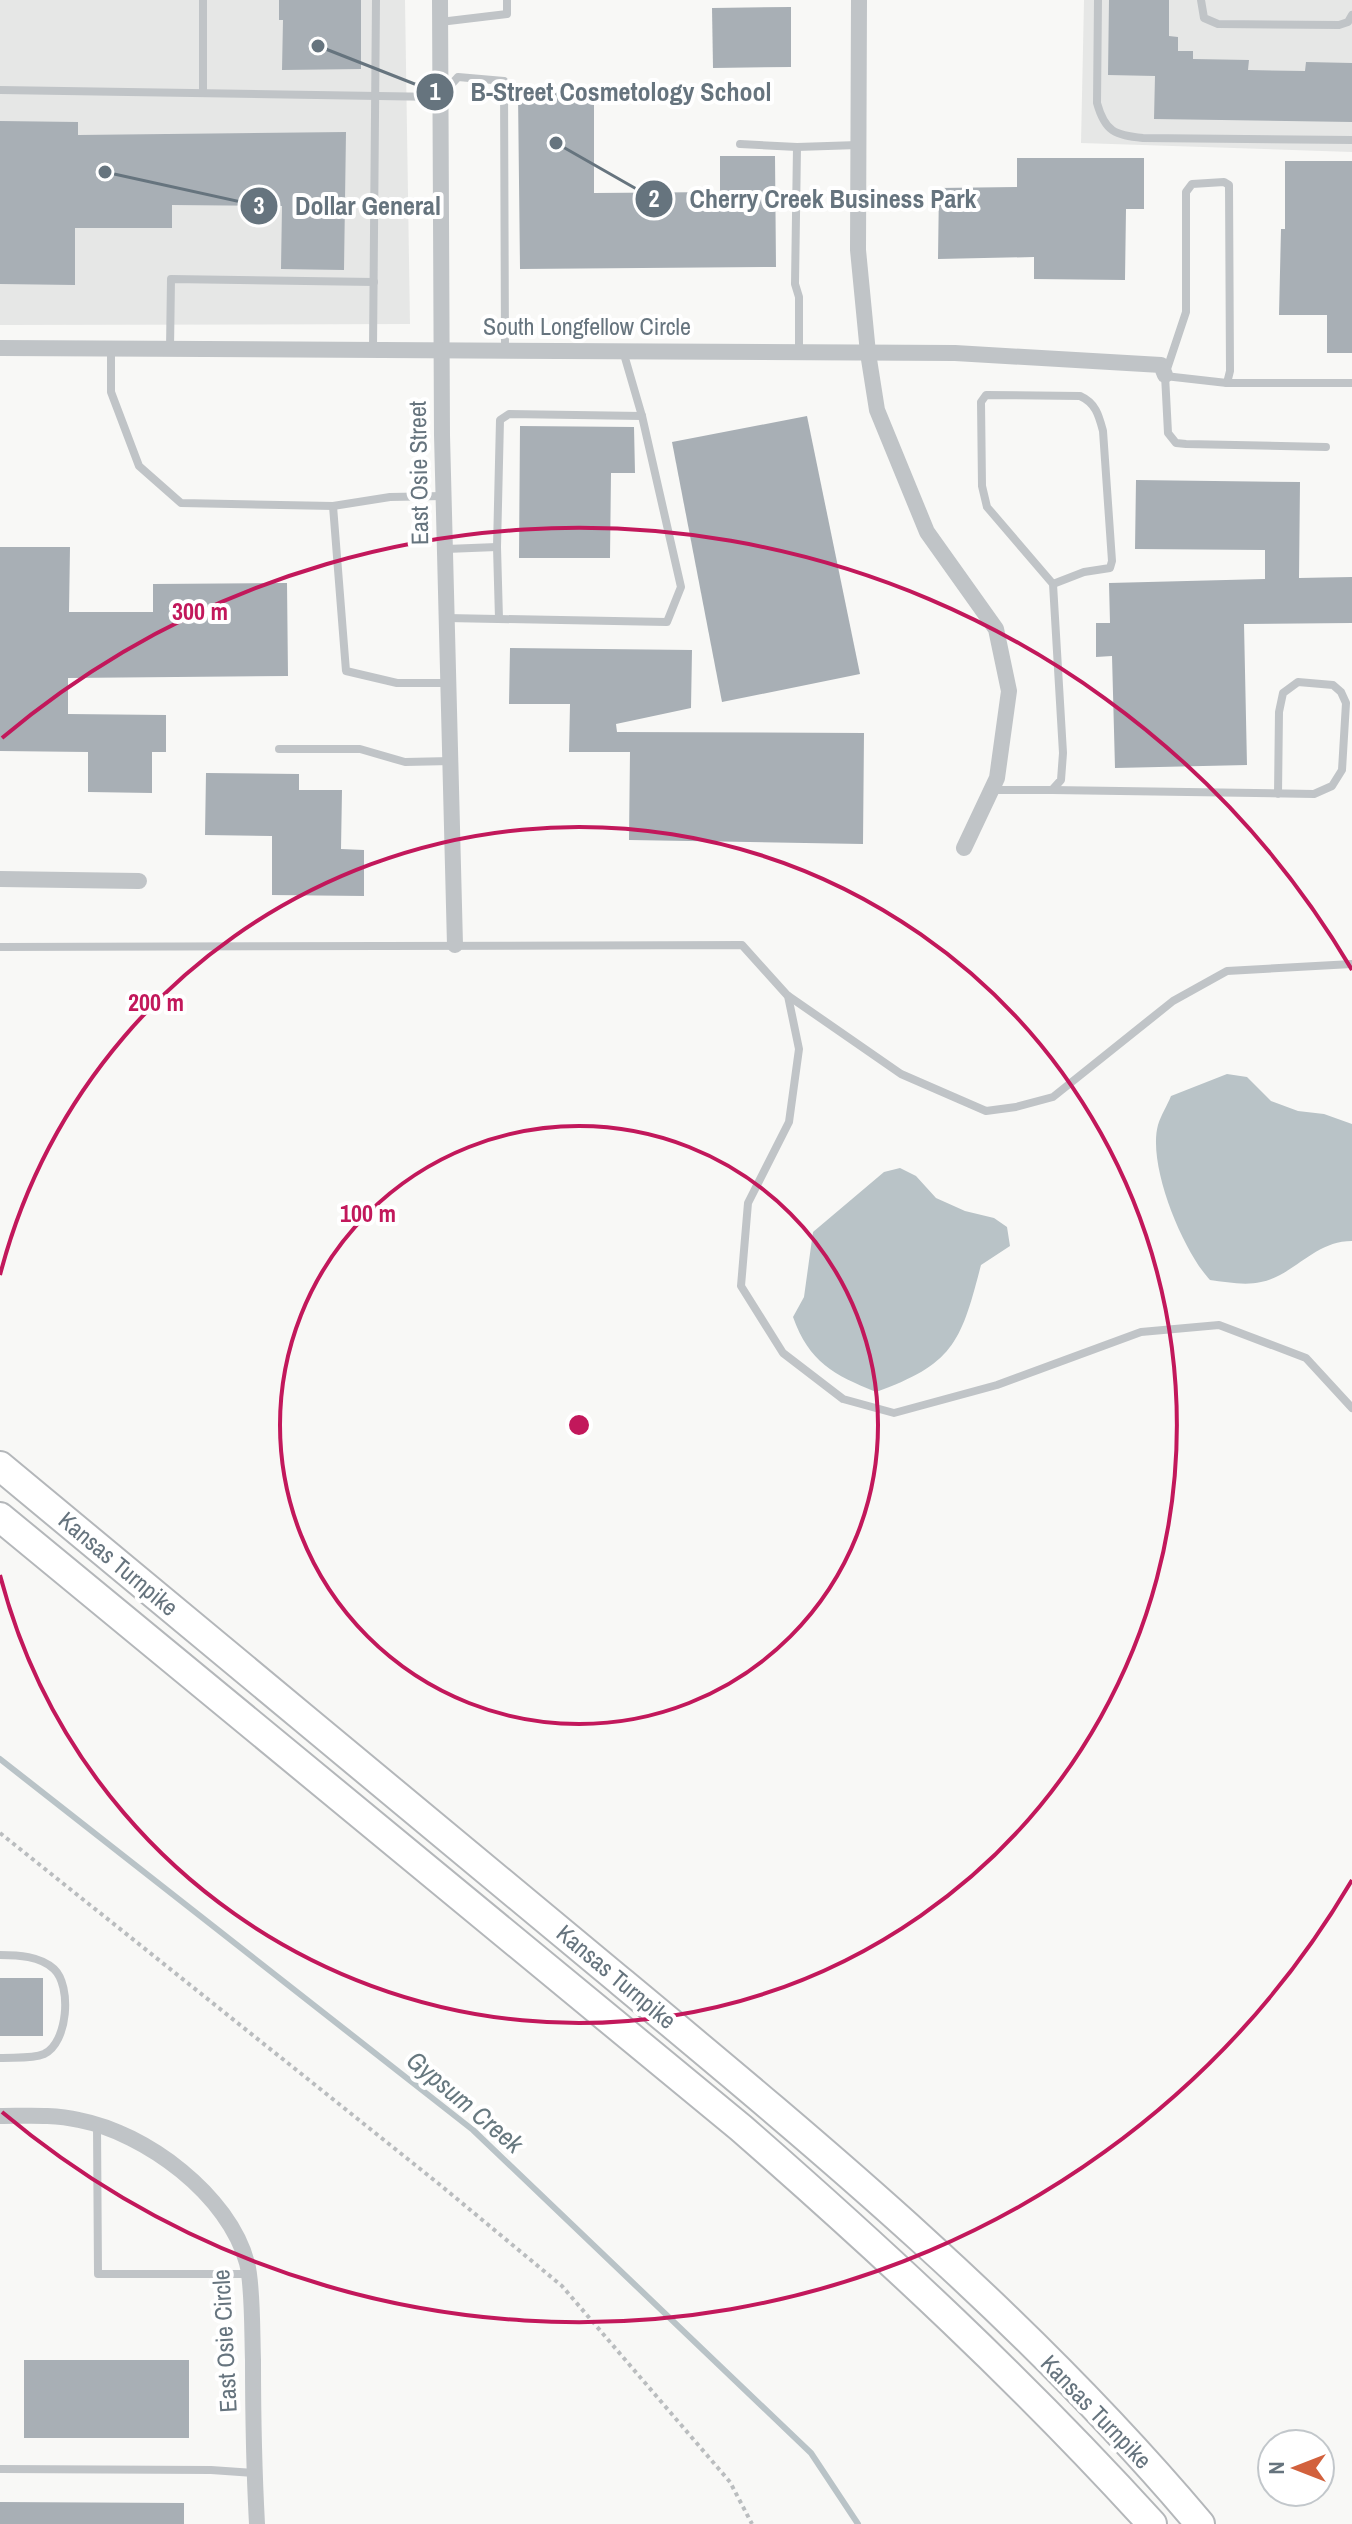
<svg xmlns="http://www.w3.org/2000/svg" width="1352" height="2524" viewBox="0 0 1352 2524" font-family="'Archivo Narrow',sans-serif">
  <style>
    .built { fill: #e6e7e6 }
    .water { fill: #b9c3c7 }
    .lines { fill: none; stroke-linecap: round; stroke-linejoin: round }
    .stream { stroke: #b9c3c7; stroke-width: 6 }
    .building { fill: #a8afb5 }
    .highway-casing { stroke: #b4b7ba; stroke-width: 32 }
    .path { stroke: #babdbf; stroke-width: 4; stroke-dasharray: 4 4; stroke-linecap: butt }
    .lane { stroke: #c0c4c7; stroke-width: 8 }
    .street { stroke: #c0c4c7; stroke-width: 16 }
    .highway { stroke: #fff; stroke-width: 28 }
    .ring { fill: none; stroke: #c2185b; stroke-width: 4 }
    .labels { text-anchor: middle; stroke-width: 8; stroke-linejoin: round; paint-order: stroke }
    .street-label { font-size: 24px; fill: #66747e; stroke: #fff }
    .water-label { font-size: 26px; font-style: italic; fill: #67787f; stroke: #fff }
    .centre { fill: #c2185b; stroke: #fff; stroke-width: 4 }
    .ring-label { font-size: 24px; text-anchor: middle; font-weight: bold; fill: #c2185b; stroke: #fff; stroke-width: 8; stroke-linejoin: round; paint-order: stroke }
    .leader { fill: none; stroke: #66747e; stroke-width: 3 }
    .callout-dot { fill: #66747e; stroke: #fff; stroke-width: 3 }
    .mark-label { font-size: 24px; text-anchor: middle; font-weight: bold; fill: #fff }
    .callout-label { font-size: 26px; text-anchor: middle; font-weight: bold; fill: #66747e; stroke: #fff; stroke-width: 8; stroke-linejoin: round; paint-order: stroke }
  </style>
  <rect width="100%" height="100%" fill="#f8f8f6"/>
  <g class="built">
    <path d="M0 0H405L410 324 0 325Z"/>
    <path d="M1084 0H1352V152L1081 143Z"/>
  </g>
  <g class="water">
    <path d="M1227 1074 1247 1077 1271 1101 1298 1111 1324 1114 1352 1124V1241C1314 1241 1295 1275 1261 1282 1245 1286 1226 1282 1210 1280 1183 1251 1147 1165 1158 1125 1161 1115 1167 1106 1171 1096Z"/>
    <path d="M900 1168 916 1176 936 1198 965 1211 994 1218 1007 1227 1010 1246 981 1265C961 1342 954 1364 876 1392 834 1375 809 1362 793 1317L804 1297 813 1232 884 1172Z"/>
  </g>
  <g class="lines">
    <path class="stream" d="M0 1759 473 2130 811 2453 858 2524"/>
  </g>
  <g class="building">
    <path d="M279 0H361V69L282 70 283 20H279Z"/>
    <path d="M1109 0H1169V36L1178 37V51H1193V59L1249 60 1248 70 1305 71 1306 62 1352 63V122L1154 119 1155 76 1108 75Z"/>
    <path d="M791 7V67L713 68 712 8Z"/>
    <path d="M594 92V193L720 192V156H775L776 267 520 269 518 93Z"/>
    <path d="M0 121 78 122V135L346 132 344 270 281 269 282 206 172 205V228H75V285L0 284Z"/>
    <path d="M1017 158H1144V209H1126L1125 280 1034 279V257L938 259 939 188 1017 187Z"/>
    <path d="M1285 161H1352V353H1327V315H1279L1281 229H1285Z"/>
    <path d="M807 416 860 674 722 702 672 442Z"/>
    <path d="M520 426 634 427 635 473H611L610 558H519Z"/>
    <path d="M1136 480 1300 482 1299 578 1352 577V623L1244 624 1247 765 1115 768 1112 656 1096 657V623H1110L1109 583 1265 579V550L1135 549Z"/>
    <path d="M0 547H70L69 612H153V584L287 583 288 676 68 678V714L166 715V752H152V793L88 792V752L0 751Z"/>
    <path d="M510 648 692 650 691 708 616 724 617 732 864 733 863 844 629 840 630 752H569L570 704H509Z"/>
    <path d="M206 773 299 774V790H342L341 849 364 850V896L272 895V836L205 835Z"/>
    <rect x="0" y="1978" width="43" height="58"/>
    <rect x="24" y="2360" width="165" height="78"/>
    <path d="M0 2502 184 2503V2524H0Z"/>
  </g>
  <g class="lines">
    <g class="highway-casing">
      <g id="highway">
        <path d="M0 1466C202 1634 405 1802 607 1970 815 2143 1025 2316 1200 2524"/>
        <path d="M0 1517 741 2128C885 2254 1024 2383 1152 2524"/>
      </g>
    </g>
    <path class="path" d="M0 1833 439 2184 562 2286 730 2482 752 2524"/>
    <g class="lane">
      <path d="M1098 0 1097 103C1105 132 1115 135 1143 138L1352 140"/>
      <path d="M1201 0 1204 18 1218 24 1339 25 1348 22 1352 15"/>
      <path d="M440 22 507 14V0"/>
      <path d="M0 90 440 97 458 77 504 81 505 350"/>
      <path d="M203 93V0"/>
      <path d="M740 144 797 147 858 145"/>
      <path d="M797 147 795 284 799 297V352"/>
      <path d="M111 349V392L139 466 181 503 333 506 390 497 443 496"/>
      <path d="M170 349 171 279 374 282"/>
      <path d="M373 349 376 0"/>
      <path d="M1165 376 1227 383 1230 371 1229 185 1224 182 1192 184 1186 192V312L1165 375 1168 433 1176 443 1186 444 1326 447"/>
      <path d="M1227 383H1352"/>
      <path d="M333 506 346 671 397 683H449"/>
      <path d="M446 549 497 547"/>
      <path d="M447 618 667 622 681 587 642 416 623 351"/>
      <path d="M499 619 497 547 500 420 509 414 642 416"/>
      <path d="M279 749H360L405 762 451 761"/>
      <path d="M992 790H1052L1061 780 1063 753 1053 584 987 507 982 486 981 402 986 395 1080 396C1096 403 1099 416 1103 431L1112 561 1110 568 1084 572 1053 584"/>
      <path d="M1052 790 1314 794 1332 786 1342 770 1346 703 1341 692 1333 685 1298 682 1283 693 1279 712 1278 794"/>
      <path d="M0 947 742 945 787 995 901 1074 986 1111 1016 1107 1053 1097 1173 1001 1227 971 1352 964"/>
      <path d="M788 996 799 1049 789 1122 748 1203 741 1286 783 1353 843 1399 894 1413 997 1385 1141 1332 1219 1325 1306 1358 1352 1408"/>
      <path d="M0 1955C18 1955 40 1956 54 1969 72 1986 68 2043 44 2054 32 2059 14 2057 0 2058"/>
      <path d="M97 2126 98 2274H248"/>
      <path d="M0 2469 211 2470 254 2473"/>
    </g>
    <g class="street">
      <path d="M440 0 442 435 455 945"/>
      <path d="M859 0 858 250 868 353 877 410 927 532 996 629 1009 691 997 778 964 848"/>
      <path d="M0 348 955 353 1161 365 1165 375"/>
      <path d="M0 879 139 881"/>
      <path d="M0 2116C26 2116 53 2114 79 2120 146 2133 229 2195 247 2263 253 2286 252 2335 253 2360 253 2415 254 2469 257 2524"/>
    </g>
    <use href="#highway" class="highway"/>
  </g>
  <g class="ring">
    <circle cx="579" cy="1425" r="299"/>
    <path d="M0 1275A598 598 0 1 1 0 1575"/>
    <path d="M1352 1880A897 897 0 0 1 2 2112M2 738A897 897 0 0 1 1352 970"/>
  </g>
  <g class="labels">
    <g class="street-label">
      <text x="587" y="335">South Longfellow Circle</text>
      <text transform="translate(419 473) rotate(-91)" y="8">East Osie Street</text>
      <text transform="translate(118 1564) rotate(40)" y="8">Kansas Turnpike</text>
      <text transform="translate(616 1977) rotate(40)" y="8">Kansas Turnpike</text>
      <text transform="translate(225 2341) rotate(-93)" y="8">East Osie Circle</text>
      <text transform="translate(1096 2412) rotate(46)" y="8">Kansas Turnpike</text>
    </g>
    <g class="water-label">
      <text transform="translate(465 2102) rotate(40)" y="9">Gypsum Creek</text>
    </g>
  </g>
  <circle cx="579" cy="1425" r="12" class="centre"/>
  <g class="ring-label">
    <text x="200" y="620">300 m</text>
    <text x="156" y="1011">200 m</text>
    <text x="368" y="1222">100 m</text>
  </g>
  <path class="leader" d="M318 46L435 92M556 143L654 199M105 172L259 206"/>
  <g class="callout-dot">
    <circle cx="318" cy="46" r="8"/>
    <circle cx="556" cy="143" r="8"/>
    <circle cx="105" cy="172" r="8"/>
    <circle cx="435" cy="92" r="20"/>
    <circle cx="654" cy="199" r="20"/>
    <circle cx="259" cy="206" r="20"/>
  </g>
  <g class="mark-label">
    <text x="435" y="100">1</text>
    <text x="654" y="207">2</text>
    <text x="259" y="214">3</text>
  </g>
  <g class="callout-label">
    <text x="621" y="101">B-Street Cosmetology School</text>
    <text x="833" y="208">Cherry Creek Business Park</text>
    <text x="368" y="215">Dollar General</text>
  </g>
  <g transform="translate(1296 2468) rotate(270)"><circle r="38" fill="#ffffff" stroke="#c2c7cb" stroke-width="2"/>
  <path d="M0-6L14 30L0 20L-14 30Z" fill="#d2613d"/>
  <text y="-12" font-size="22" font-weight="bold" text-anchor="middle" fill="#66747e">N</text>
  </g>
</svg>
